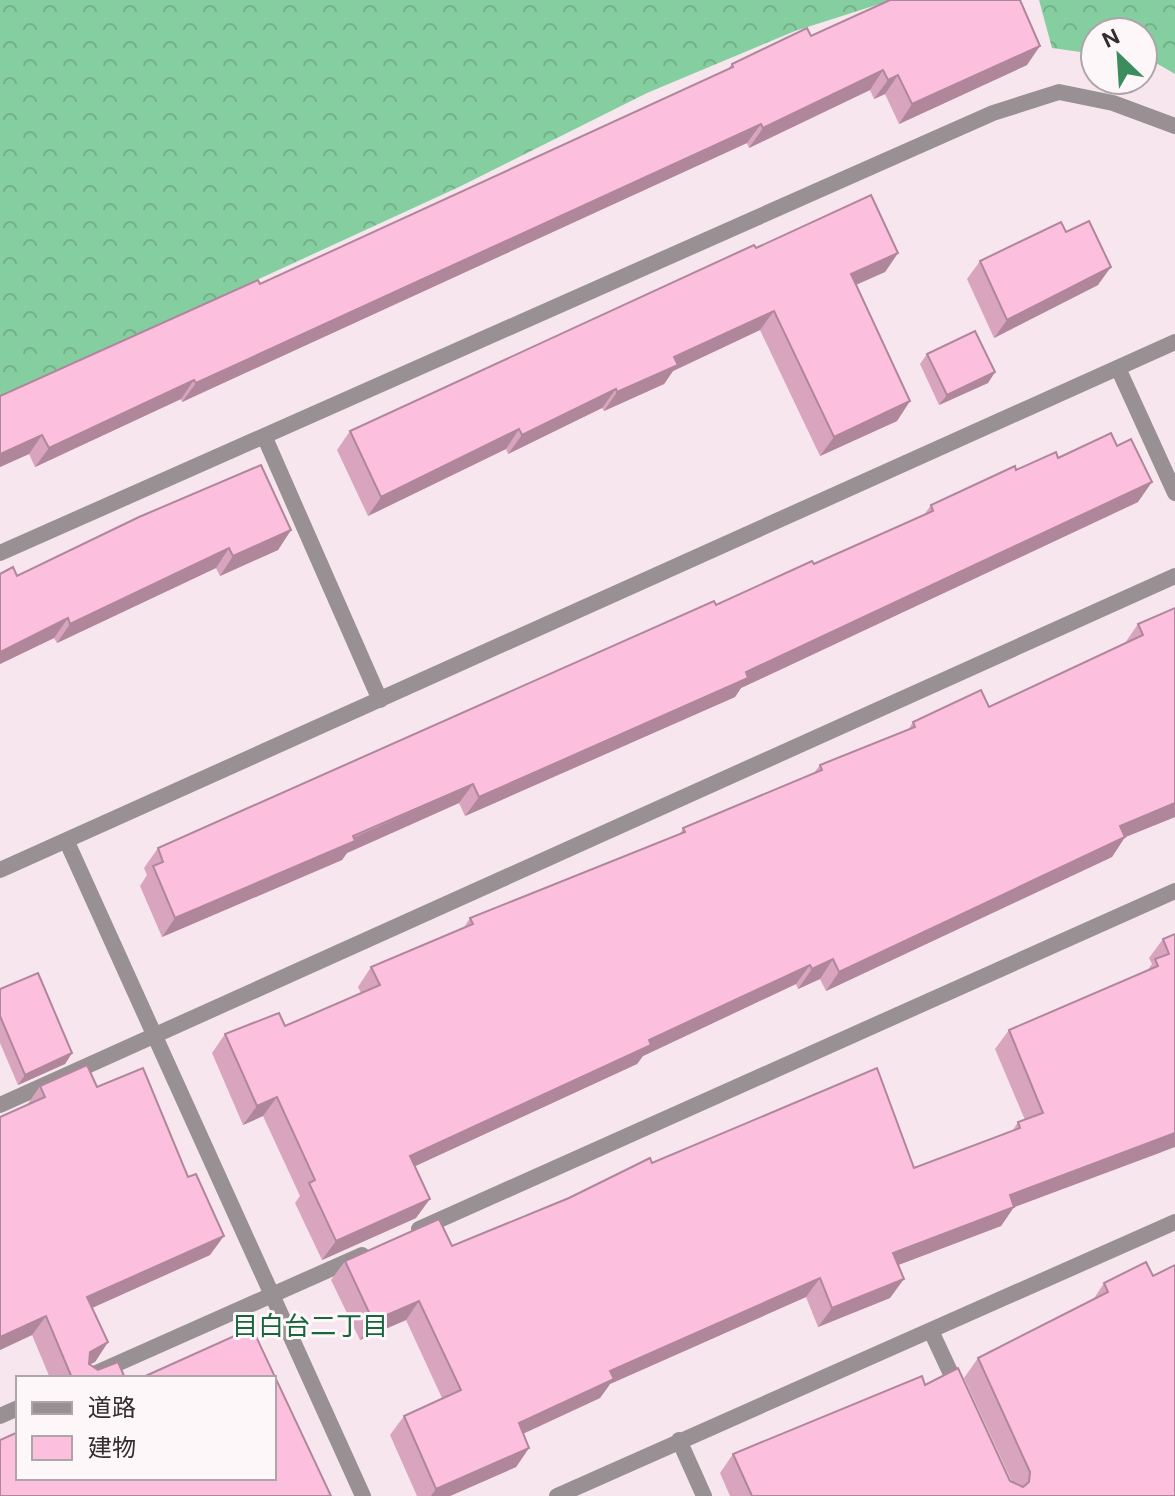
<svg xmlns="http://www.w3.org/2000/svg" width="1175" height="1496" viewBox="0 0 1175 1496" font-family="'DM Sans','Noto Sans JP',sans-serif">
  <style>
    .forest { fill: url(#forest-crowns) }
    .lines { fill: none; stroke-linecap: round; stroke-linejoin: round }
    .minor { stroke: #989093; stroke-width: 16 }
    .wall { fill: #d9a4be }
    .shaded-wall { fill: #b0869b }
    .building { fill: #fcbfdd; stroke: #b0869b; stroke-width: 2 }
    .labels { text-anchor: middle; stroke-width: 6; stroke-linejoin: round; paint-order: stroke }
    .neighbourhood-label { font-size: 26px; fill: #18663d; stroke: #fef7fa }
  </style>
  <defs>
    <pattern id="forest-crowns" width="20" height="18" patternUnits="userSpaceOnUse" patternTransform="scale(2)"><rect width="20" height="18" fill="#84ce9f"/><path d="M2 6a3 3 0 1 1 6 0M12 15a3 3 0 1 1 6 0" fill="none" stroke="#72b189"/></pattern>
  </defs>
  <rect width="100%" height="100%" fill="#f8e6ef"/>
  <g class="forest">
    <path d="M0 0H892L795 31 647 93 459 187 0 398Z"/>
    <path d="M1039 0H1175V74L1156 63 1143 61V32H1095V54L1052 48Z"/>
  </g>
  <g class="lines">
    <g class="minor">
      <path d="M1118 368 1175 493"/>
      <path d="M265 438 380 700"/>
      <path d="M0 553 993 113 1059 92 1113 103 1175 126"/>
      <path d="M67 842 363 1496"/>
      <path d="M0 870 1175 342"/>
      <path d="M0 1105 1175 576"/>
      <path d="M419 1229 1175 891"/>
      <path d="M931 1331 959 1391"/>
      <path d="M85 1378 362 1255"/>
      <path d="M0 1416 18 1408"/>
      <path d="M679 1440 704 1496"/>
      <path d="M557 1496 1175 1222"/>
    </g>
  </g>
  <g class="wall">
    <path d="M811 36 1027 65 899 124 885 94 874 99 870 90 749 148 747 143 182 402 181 399 35 467 29 454 0 467V396L260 284 728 69 732 64Z"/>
    <path d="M756 248 898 253 885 272 856 285 910 401 897 421 820 456 760 330 673 371 664 384 604 411 602 408 508 454 506 449 368 516 337 450 350 431Z"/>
    <path d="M980 261 1098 285 994 338 967 279Z"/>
    <path d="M927 354 995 372 988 383 939 405 920 364Z"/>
    <path d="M1058 458 1138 502 741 688 735 697 465 816 459 803 347 853 342 860 162 937 140 886 147 875 144 868 158 848 924 515 931 505 1016 470Z"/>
    <path d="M291 530 278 550 220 576 216 568 57 643 54 638 0 664V574L17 576Z"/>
    <path d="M1175 608V817L1125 837 1112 857 826 991 820 979 798 989 796 984 643 1056 637 1064 415 1166 416 1218 322 1260 295 1203 300 1196 263 1116 243 1125 212 1053 225 1034 285 1026 361 993 358 987 371 967 463 929 470 918 680 834 683 828 814 773 820 765 908 730 913 722 989 707 1125 643 1138 624Z"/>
    <path d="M1175 934 1162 1152 1014 1207 1001 1226 898 1265 890 1298 818 1327 806 1297 610 1384 600 1398 523 1434 529 1448 516 1467 450 1496H417L390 1435 404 1416 442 1398 406 1320 360 1340 331 1280 345 1261 452 1246 652 1163 914 1168 1013 1130 1018 1122 1025 1120 995 1049 1009 1030 1147 971 1152 964 1149 958 1163 939Z"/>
    <path d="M0 989 72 1053 65 1064 18 1085 0 1043Z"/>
    <path d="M40 1086 97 1087 210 1255 92 1308 108 1342 95 1362 89 1364 98 1370 125 1378H50L32 1335 0 1350V1117L27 1105Z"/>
    <path d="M1153 1276 1175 1496H730L720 1473 733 1454 925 1385 1010 1481 1012 1482 964 1378 978 1358 1093 1300 1104 1283Z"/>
  </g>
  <g class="shaded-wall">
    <path d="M1040 46 1027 65 899 124 912 104Z"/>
    <path d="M883 70 870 90 749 148 763 128Z"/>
    <path d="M898 75 885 94 874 99 888 80Z"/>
    <path d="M761 124 747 143 182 402 196 383Z"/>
    <path d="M898 253 885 272 837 293 851 274Z"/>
    <path d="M1111 267 1098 285 994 338 1007 320Z"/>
    <path d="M774 311 760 330 673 371 664 384 604 411 617 392 674 357Z"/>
    <path d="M995 372 988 383 939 405 947 395Z"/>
    <path d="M194 380 181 399 35 467 49 448Z"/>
    <path d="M616 389 602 408 508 454 522 435Z"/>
    <path d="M910 401 897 421 820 456 834 437Z"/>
    <path d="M519 429 506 449 368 516 381 497Z"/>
    <path d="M42 435 29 454 0 467V454Z"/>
    <path d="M1152 482 1138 502 741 688 735 697 465 816 479 797Z"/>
    <path d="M291 530 278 550 220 576 233 556Z"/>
    <path d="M229 548 216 568 57 643 70 624Z"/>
    <path d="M68 618 54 638 0 664V652Z"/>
    <path d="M473 784 459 803 347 853 342 860 162 937 175 918Z"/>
    <path d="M1175 803V817L1106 845 1120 826Z"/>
    <path d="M1125 837 1112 857 826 991 839 972Z"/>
    <path d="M833 959 820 979 798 989 812 969Z"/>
    <path d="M810 965 796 984 643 1056 637 1064 396 1175 410 1156 649 1040Z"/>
    <path d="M72 1053 65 1064 18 1085 25 1075Z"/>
    <path d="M277 1097 263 1116 243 1125 257 1106Z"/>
    <path d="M1175 1133V1147L996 1214 1010 1195Z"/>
    <path d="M430 1199 416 1218 322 1260 336 1241Z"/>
    <path d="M1014 1207 1001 1226 880 1272 893 1253Z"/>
    <path d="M224 1236 210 1255 74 1316 87 1297Z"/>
    <path d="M820 1278 806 1297 610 1384 600 1398 505 1442 519 1423 610 1371Z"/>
    <path d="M904 1279 890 1298 818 1327 832 1308Z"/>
    <path d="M419 1301 406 1320 360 1340 373 1321Z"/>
    <path d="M46 1316 32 1335 0 1350V1337Z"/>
    <path d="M108 1342 95 1362 77 1371 90 1352Z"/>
    <path d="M529 1448 516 1467 450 1496H431L436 1489Z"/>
  </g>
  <g class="building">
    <path d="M890 0H1020L1040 46 912 104 898 75 888 80 883 70 763 128 761 124 196 383 194 380 49 448 42 435 0 454V396L258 280 260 284 733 67 732 64 807 28 811 36Z"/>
    <path d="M871 195 898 253 851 274 910 401 834 437 774 311 674 357 678 365 617 392 616 389 522 435 519 429 381 497 350 431 754 245 756 248Z"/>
    <path d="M1089 221 1111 267 1007 320 980 261 1061 222 1066 232Z"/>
    <path d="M975 331 995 372 947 395 927 354Z"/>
    <path d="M1111 433 1117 446 1131 439 1152 482 746 672 748 678 479 797 473 784 353 836 355 841 175 918 153 866 163 862 158 848 714 601 716 605 812 561 814 564 933 511 931 505 1015 466 1016 470 1056 452 1058 458Z"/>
    <path d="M261 465 291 530 233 556 229 548 70 624 68 618 0 652V574L13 567 17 576 139 517Z"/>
    <path d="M1175 608V803L1120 826 1125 837 839 972 833 959 812 969 810 965 649 1040 651 1045 410 1156 430 1199 336 1241 309 1183 315 1180 277 1097 257 1106 225 1034 279 1013 285 1026 380 985 371 967 473 924 470 918 685 832 683 828 822 770 820 765 915 727 913 722 981 690 989 707 1143 635 1138 624Z"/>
    <path d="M1175 934V1133L1010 1195 1014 1207 893 1253 904 1279 832 1308 820 1278 610 1371 614 1379 519 1423 529 1448 436 1489 404 1416 461 1390 419 1301 373 1321 345 1261 439 1219 452 1246 569 1198 650 1158 652 1163 877 1068 914 1168 1020 1128 1018 1122 1043 1113 1009 1030 1158 966 1155 959 1169 954 1163 939Z"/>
    <path d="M38 973 72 1053 25 1075 0 1016V989Z"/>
    <path d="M87 1065 97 1087 143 1068 188 1177 196 1174 224 1236 87 1297 108 1342 90 1352 89 1364 98 1370 118 1362 125 1378H72L46 1316 0 1337V1117L45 1097 40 1086Z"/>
    <path d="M1146 1262 1153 1276 1175 1265V1496H752L733 1454 922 1376 925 1385 958 1368 1010 1481 1023 1487 1029 1482 1030 1472 978 1358 1108 1292 1104 1283Z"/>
    <path d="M252 1328 331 1496H0V1440L18 1432V1478H274V1378H141Z"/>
  </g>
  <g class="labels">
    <g class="neighbourhood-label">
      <text x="310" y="1335">目白台二丁目</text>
    </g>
  </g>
  <rect x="16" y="1376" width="260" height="104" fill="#fef7fa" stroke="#ada6a9" stroke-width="2"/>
  <rect x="32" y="1402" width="40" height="12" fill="#989093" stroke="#ada6a9" stroke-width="2"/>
  <text x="88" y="1416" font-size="24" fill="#332d30">道路</text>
  <rect x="32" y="1436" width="40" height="24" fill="#fcbfdd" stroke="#ada6a9" stroke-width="2"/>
  <text x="88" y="1456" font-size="24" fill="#332d30">建物</text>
  <g transform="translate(1119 56) rotate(335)"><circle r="38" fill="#fef7fa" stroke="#ada6a9" stroke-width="2"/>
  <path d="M0-6L14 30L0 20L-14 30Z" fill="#3c8d5e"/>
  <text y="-12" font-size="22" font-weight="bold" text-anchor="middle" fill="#332d30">N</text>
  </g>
</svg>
